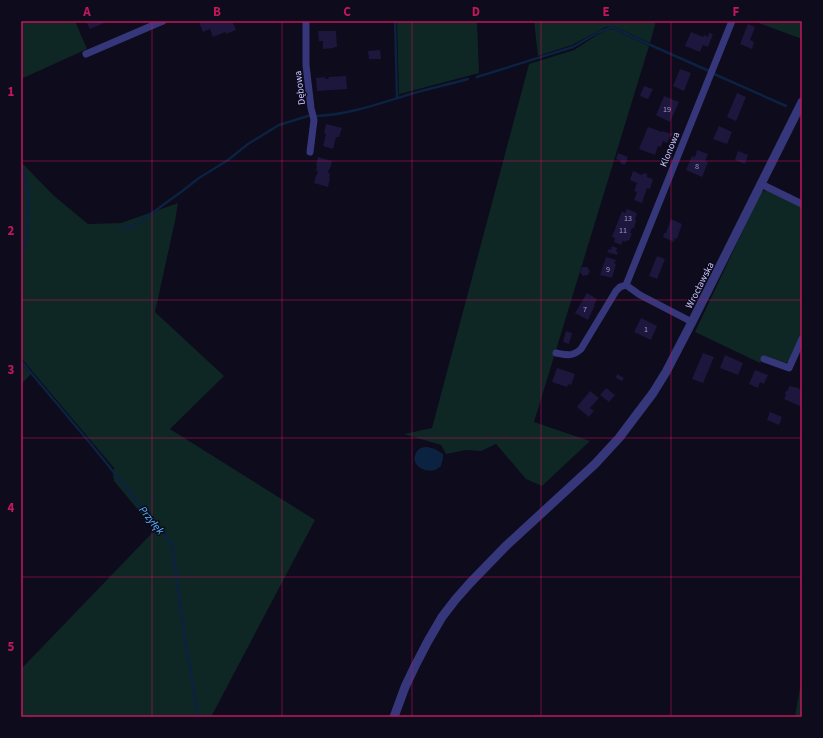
<svg xmlns="http://www.w3.org/2000/svg" width="823" height="738" viewBox="0 0 823 738" font-family="'Source Sans 3',sans-serif">
  <style>
    .green { fill: #0e2624 }
    .water { fill: #0b2240 }
    .lines { fill: none; stroke-linecap: round; stroke-linejoin: round }
    .stream { stroke: #0b2240; stroke-width: 2.5 }
    .building { fill: #1d173d }
    .minor { stroke: #36377b; stroke-width: 7 }
    .tertiary { stroke: #36377b; stroke-width: 9 }
    .grid { fill: none; stroke: #c2185b; stroke-width: 1; stroke-opacity: 0.55 }
    .labels { text-anchor: middle; stroke-width: 3; stroke-linejoin: round; paint-order: stroke }
    .number-label { font-size: 8px; fill: #9f9ace }
    .street-label { font-size: 10px; fill: #cac6ff; stroke: #0d0b1c }
    .water-label { font-size: 11px; font-style: italic; fill: #55b8fe; stroke: #0d0b1c }
    .neatline { fill: none; stroke: #c2185b; stroke-width: 1.5 }
    .grid-label { font-size: 13px; text-anchor: middle; font-weight: bold; fill: #c2185b }
  </style>
  <rect width="100%" height="100%" fill="#0d0b1c"/>
  <g class="green">
    <path d="M21 21H75L87 49 21 79Z"/>
    <path d="M397 21H477L479 73 400 94 399 96Z"/>
    <path d="M534 21H656L650 43 613 26 606 27 572 45 538 56Z"/>
    <path d="M753 21H802V39Z"/>
    <path d="M613 29 649 46 534 422 590 441 542 486 526 479 496 444 481 451 466 450 446 454 441 445 404 434 432 428 529 64 574 50 597 35 606 30Z"/>
    <path d="M21 162 53 195 88 224 121 223 178 203 175 221 155 312 224 376 170 429 315 520 211 717H23L21 715V669L155 530 114 481 113 475 114 468 21 358Z"/>
    <path d="M767 190 802 206V334L790 361 785 363 764 357 760 363 695 332 761 192Z"/>
    <path d="M21 363 31 374 21 384Z"/>
    <path d="M802 676V717H795Z"/>
  </g>
  <path class="water" d="M427 447 435 449 443 454V459L441 466C439 468 437 469 435 470 424 473 410 465 416 453 417 451 418 449 421 448 423 447 425 447 427 447Z"/>
  <g class="lines">
    <g class="stream">
      <path d="M395 21 397 98"/>
      <path d="M714 74 786 106"/>
      <path d="M477 77 573 47 599 32 612 27 646 43 709 71"/>
      <path d="M317 116C349 115 384 102 414 93 432 88 450 84 468 79"/>
      <path d="M21 168 24 171 29 197 27 241 21 253"/>
      <path d="M120 228 134 226 181 192 199 178 228 160 248 144 279 125 308 116"/>
      <path d="M21 361 90 443 172 544 181 613 198 717"/>
    </g>
  </g>
  <g class="building">
    <path d="M86 21H109L90 29Z"/>
    <path d="M202 21H211V22L215 21H232L236 30 226 34 225 32 213 37 210 29 203 32 199 22Z"/>
    <path d="M748 24 755 27 750 40 754 42 752 49 740 44Z"/>
    <path d="M318 31H336L337 47H334V48L323 49V41H319Z"/>
    <path d="M691 32 703 37 704 35 708 37 709 33 713 34 708 47 703 45 700 52 685 46Z"/>
    <path d="M380 50 381 59H369L368 51Z"/>
    <path d="M680 69 691 73 684 91 673 86Z"/>
    <path d="M346 76 347 89 317 91 316 78 325 77V79H329L328 77Z"/>
    <path d="M644 86 653 89 648 99 640 96Z"/>
    <path d="M737 93 746 97 736 121 727 117Z"/>
    <path d="M664 96 679 102 670 122 656 115Z"/>
    <path d="M326 124 342 128 339 137H336L333 149 323 146 326 134 324 133Z"/>
    <path d="M719 126 732 132 727 144 713 139Z"/>
    <path d="M648 127 662 132V131L671 134 667 143 663 141 661 147 658 146 655 155 639 149Z"/>
    <path d="M672 132 679 135 677 139 671 136Z"/>
    <path d="M697 150 708 154 705 161 708 162 702 177 686 170 692 156 695 157Z"/>
    <path d="M738 151 748 155 745 164 735 160Z"/>
    <path d="M618 153 628 157 625 165 620 163 621 161 616 159Z"/>
    <path d="M318 157 332 161 330 169H329L328 173H330L329 178H330L328 187 314 183 316 175H317L318 171H316L317 166H316Z"/>
    <path d="M633 171 642 175 644 173 647 174V177L653 179 650 189 647 188 642 203 634 200 637 192 634 191 637 183 630 180Z"/>
    <path d="M627 209 637 213 635 220 636 221 634 228H632L630 233H632L629 241 627 240 626 242 623 241 621 245 614 242 615 238 612 237 622 211 625 213Z"/>
    <path d="M671 219 682 224 677 239 675 238 674 242 663 237 664 233H666Z"/>
    <path d="M612 246 617 248 616 252H618L617 255 607 252 609 249 611 250Z"/>
    <path d="M657 256 665 259 657 279 649 276Z"/>
    <path d="M606 257 616 260 614 263 616 264 612 278 600 275Z"/>
    <path d="M582 267H587L590 271 588 275 583 276 580 272Z"/>
    <path d="M587 293 597 299 594 305H595L588 320 575 313Z"/>
    <path d="M641 318 657 326 651 340 634 332Z"/>
    <path d="M566 331 572 333 569 344 563 342Z"/>
    <path d="M703 353 714 357 703 383 692 379Z"/>
    <path d="M725 355 743 363 738 375 720 368Z"/>
    <path d="M557 368 575 374 571 385 568 384 567 387 552 382Z"/>
    <path d="M755 370 768 375 764 384 760 382 758 388 749 384Z"/>
    <path d="M617 374 624 378 622 381 616 378Z"/>
    <path d="M789 386 799 388V389L802 391V401L800 406 784 399 786 395 785 393 786 391 788 390Z"/>
    <path d="M606 388 615 395 609 402 600 395Z"/>
    <path d="M590 391 599 398 590 408 594 411 589 417 577 407Z"/>
    <path d="M770 412 782 417 779 425 767 420Z"/>
  </g>
  <g class="lines">
    <g class="minor">
      <path d="M306 21V65L311 108 314 120 310 152"/>
      <path d="M86 54 163 21"/>
      <path d="M761 184 802 204"/>
      <path d="M626 285 640 295 692 322"/>
      <path d="M556 353C567 355 572 357 581 349L616 291 620 287 626 285 732 21"/>
      <path d="M764 359 789 368 802 339"/>
    </g>
    <path class="tertiary" d="M394 717 405 687 415 666 428 641 442 617 455 600 470 583 507 545 595 464 619 438 653 393 666 372 692 322 802 102"/>
  </g>
  <path class="grid" d="M152 21V717M282 21V717M412 21V717M541 21V717M671 21V717M21 161H802M21 300H802M21 438H802M21 577H802"/>
  <g class="labels">
    <g class="number-label">
      <text x="667" y="112">19</text>
      <text x="697" y="169">8</text>
      <text x="628" y="221">13</text>
      <text x="623" y="233">11</text>
      <text x="608" y="272">9</text>
      <text x="585" y="312">7</text>
      <text x="646" y="332">1</text>
    </g>
    <g class="street-label">
      <text transform="translate(299 88) rotate(-97)" y="4">Dębowa</text>
      <text transform="translate(669 149) rotate(-68)" y="4">Klonowa</text>
      <text transform="translate(699 285) rotate(-63)" y="4">Wrocławska</text>
    </g>
    <g class="water-label">
      <text transform="translate(152 520) rotate(51)" y="4">Przyłęk</text>
    </g>
  </g>
  <rect width="823" height="738" fill="none" stroke="#0d0b1c" stroke-width="44"/>
  <rect x="22" y="22" width="779" height="694" class="neatline"/>
  <g class="grid-label">
    <text x="87" y="16">A</text>
    <text x="217" y="16">B</text>
    <text x="347" y="16">C</text>
    <text x="476" y="16">D</text>
    <text x="606" y="16">E</text>
    <text x="736" y="16">F</text>
    <text x="11" y="96">1</text>
    <text x="11" y="235">2</text>
    <text x="11" y="374">3</text>
    <text x="11" y="512">4</text>
    <text x="11" y="651">5</text>
  </g>
</svg>
